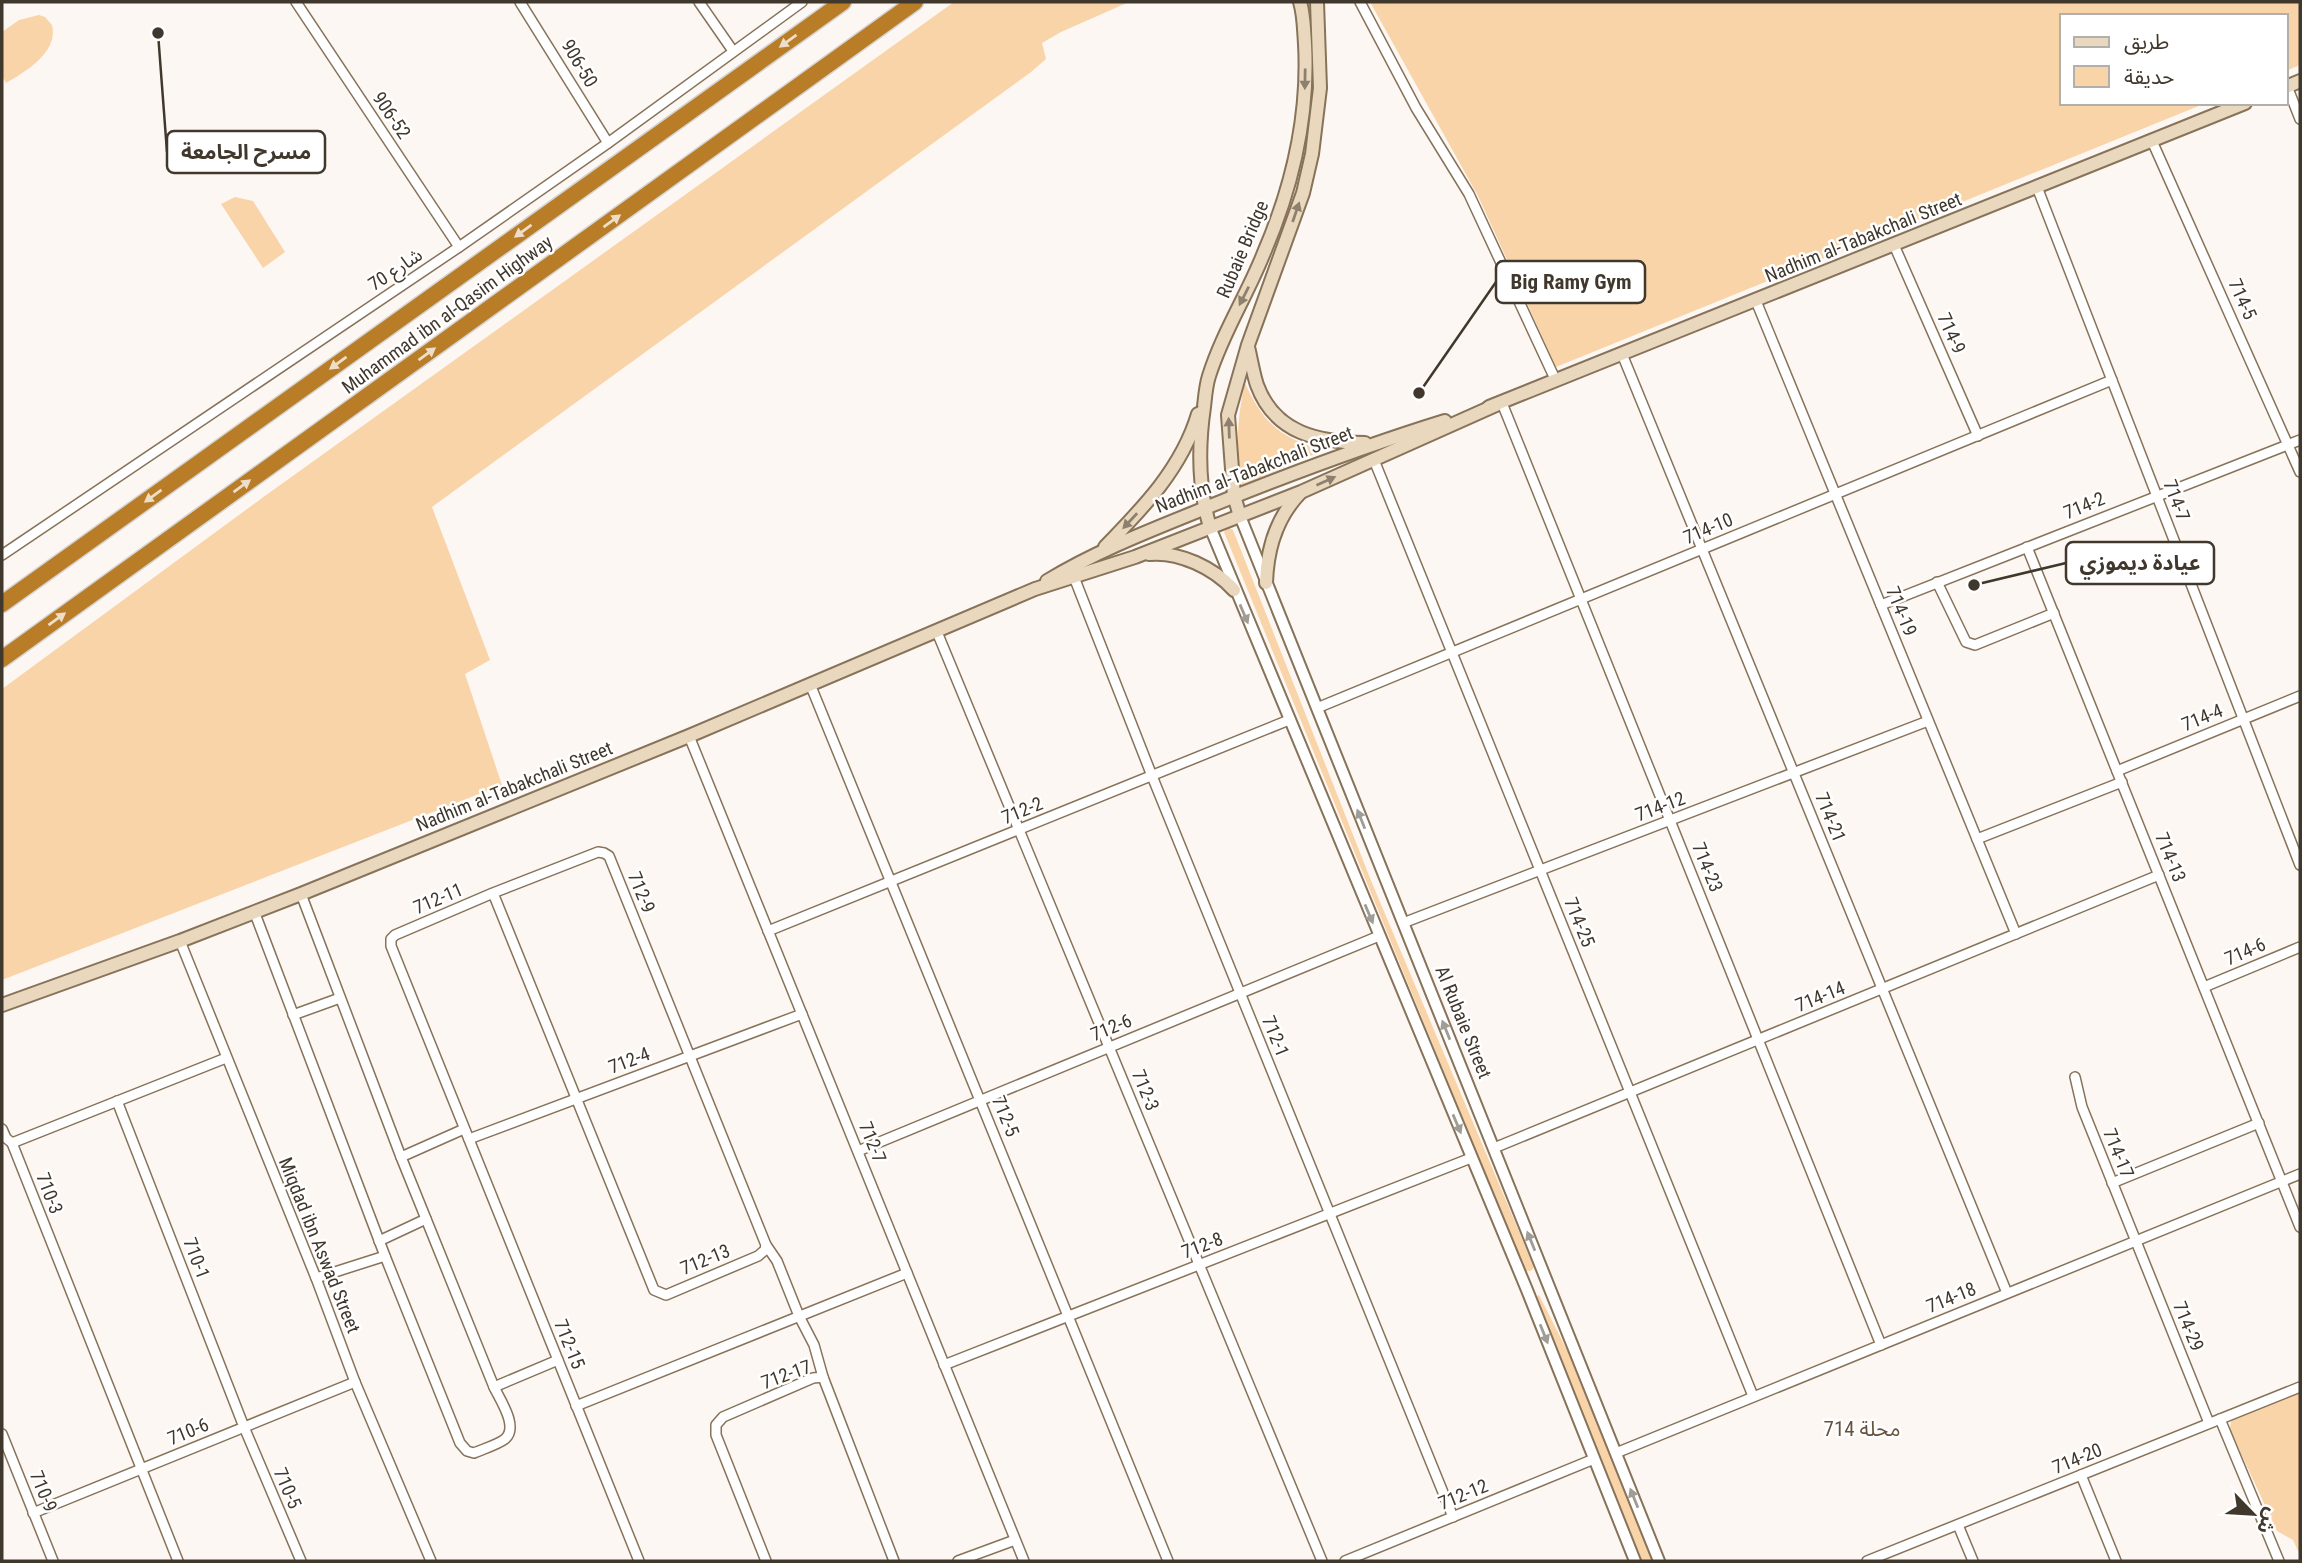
<svg xmlns="http://www.w3.org/2000/svg" width="2302" height="1563" viewBox="0 0 2302 1563" font-family="'Roboto Condensed','Noto Sans Arabic',sans-serif">
  <style>
    .green { fill: #fad4a9 }
    .lines { fill: none; stroke-linecap: round; stroke-linejoin: round }
    .minor-casing { stroke: #87725a; stroke-width: 12 }
    .tertiary-casing { stroke: #87725a; stroke-width: 14 }
    .secondary-casing { stroke: #87725a; stroke-width: 16 }
    .motorway-casing { stroke: #d5d3d1; stroke-width: 19 }
    .minor { stroke: #fff; stroke-width: 9 }
    .tertiary { stroke: #fff; stroke-width: 10 }
    .secondary { stroke: #ead8be; stroke-width: 12 }
    .motorway { stroke: #b97d27; stroke-width: 16 }
    .oneway { fill: #eedec9 }
    .oneway2 { fill: #8d806e }
    .oneway3 { fill: #a09c96 }
    .labels { text-anchor: middle; stroke-width: 5; stroke-linejoin: round; paint-order: stroke }
    .street-label { font-size: 19px; fill: #41382d; stroke: #fff }
    .neighbourhood-label { font-size: 21px; fill: #66533b; stroke: #fff }
    .leader { fill: none; stroke: #41382d; stroke-width: 2.5 }
    .callout-dot { fill: #41382d; stroke: #fff; stroke-width: 2.5 }
    .callout { fill: #fff; stroke: #41382d; stroke-width: 2.5 }
    .callout-label { font-size: 21px; text-anchor: middle; font-weight: bold; fill: #41382d }
  </style>
  <rect width="100%" height="100%" fill="#fcf7f2"/>
  <g class="green">
    <path d="M954 2H1129L1061 32 1042 43 1046 59 1031 72 432 507 490 660 465 674 502 785 2 980V689L262 498Z"/>
    <path d="M1370 2H2300V65L2286 71V16H2062V103H2206L1556 367 1478 196Z"/>
    <path d="M39 15 45 17 52 25C59 52 25 72 6 83L2 76V32L19 20Z"/>
    <path d="M235 197 253 201 285 252 263 268 221 204Z"/>
    <path d="M1245 383C1263 423 1281 439 1324 450L1242 486C1235 451 1237 417 1245 383Z"/>
    <path d="M1227 527 1233 530 1372 883 1534 1267 1531 1271H1525L1224 532Z"/>
    <path d="M1539 1295 1580 1376 1654 1561H1642L1537 1301 1536 1297Z"/>
    <path d="M2300 1392V1555L2293 1540 2277 1531 2230 1430 2231 1421 2236 1418Z"/>
  </g>
  <g class="lines">
    <g class="minor-casing">
      <g id="minor">
        <path d="M296 2 459 247"/>
        <path d="M520 2 608 143"/>
        <path d="M699 2 733 51"/>
        <path d="M1360 2 1416 108 1469 194 1556 381"/>
        <path d="M2287 86 2300 119"/>
        <path d="M2152 141 2300 472"/>
        <path d="M2037 187 2300 865"/>
        <path d="M1894 245 1978 436"/>
        <path d="M1756 301 2016 934"/>
        <path d="M1622 354 2007 1293"/>
        <path d="M1502 403 1881 1345"/>
        <path d="M1374 460 1753 1396"/>
        <path d="M2027 547 2300 1227"/>
        <path d="M2 555 459 247 608 143 802 2"/>
        <path d="M1072 572 1152 776 1453 1517"/>
        <path d="M1937 582 1966 642 1975 645 2054 613"/>
        <path d="M1881 605 2300 440"/>
        <path d="M937 632 1322 1561"/>
        <path d="M810 684 1168 1561"/>
        <path d="M1317 708 2112 380"/>
        <path d="M689 736 1024 1561"/>
        <path d="M2117 771 2300 696"/>
        <path d="M1977 839 2122 782"/>
        <path d="M493 893 598 852 604 853 609 856 766 1245 765 1250 758 1256 666 1295 654 1290 493 893 395 935 391 939V946L639 1561"/>
        <path d="M301 894 401 1157 494 1387 558 1360"/>
        <path d="M254 911 385 1256 460 1443 467 1451 474 1453C483 1449 497 1445 505 1439 519 1427 500 1400 494 1387"/>
        <path d="M1403 923 1928 721"/>
        <path d="M768 931 1289 720"/>
        <path d="M180 941 316 1278 355 1382 431 1561"/>
        <path d="M2204 987 2300 947"/>
        <path d="M293 1015 340 998"/>
        <path d="M2075 1077 2082 1107 2209 1423"/>
        <path d="M117 1101 244 1427 301 1561"/>
        <path d="M2 1129 6 1138 12 1143"/>
        <path d="M469 1139 802 1014"/>
        <path d="M1494 1148 2159 875"/>
        <path d="M858 1151 1379 936"/>
        <path d="M401 1157 464 1129"/>
        <path d="M2112 1183 2259 1123"/>
        <path d="M379 1241 426 1219"/>
        <path d="M766 1245 777 1261 799 1316 814 1345 823 1377"/>
        <path d="M316 1278 385 1256"/>
        <path d="M944 1365 1471 1158"/>
        <path d="M576 1406 907 1273"/>
        <path d="M2220 1419 2279 1561"/>
        <path d="M2 1434 53 1561"/>
        <path d="M1616 1453 2300 1174"/>
        <path d="M2081 1475 2116 1561"/>
        <path d="M33 1513 355 1382"/>
        <path d="M1958 1525 1973 1561"/>
        <path d="M178 1561 12 1143 226 1058"/>
        <path d="M766 1561 716 1435V1425L723 1417 813 1378 823 1377 894 1561"/>
        <path d="M958 1561 1015 1540"/>
        <path d="M1345 1561 1594 1459"/>
        <path d="M1867 1561 2300 1387"/>
      </g>
    </g>
    <g class="tertiary-casing">
      <g id="tertiary">
        <path d="M1240 516 1659 1561"/>
        <path d="M1210 527 1527 1290 1635 1561"/>
      </g>
    </g>
    <g class="secondary-casing">
      <g id="secondary">
        <path d="M2286 87 2300 81"/>
        <path d="M1248 347C1251 359 1253 373 1257 385 1275 434 1319 442 1365 443"/>
        <path d="M1489 407 2245 103"/>
        <path d="M1240 516 1234 496 1228 415 1248 345 1303 193 1312 154 1320 88 1317 2"/>
        <path d="M1210 527C1198 487 1198 448 1204 407 1205 397 1206 385 1209 376 1222 334 1247 295 1263 255 1292 188 1309 117 1305 44 1304 30 1304 15 1300 2"/>
        <path d="M1105 547C1143 508 1182 468 1198 414"/>
        <path d="M1149 554C1179 551 1214 568 1234 590"/>
        <path d="M1047 581C1095 552 1146 532 1198 511 1279 478 1361 447 1445 421"/>
        <path d="M1266 583C1267 550 1277 517 1300 493"/>
        <path d="M2 1005 180 941 301 894 689 736 1035 589 1135 557 1301 492 1496 405"/>
      </g>
    </g>
    <g class="motorway-casing">
      <g id="motorway">
        <path d="M2 604 843 2"/>
        <path d="M2 659 915 2"/>
      </g>
    </g>
    <use href="#minor" class="minor"/>
    <use href="#tertiary" class="tertiary"/>
    <use href="#secondary" class="secondary"/>
    <use href="#motorway" class="motorway"/>
  </g>
  <defs><path id="oneway-solid" d="M-6-.8H1V-3.2L6.5 0L1 3.2V.8H-6Z" transform="scale(1.75)"/></defs>
  <g class="oneway">
    <use href="#oneway-solid" transform="translate(788 41) rotate(144)"/>
    <use href="#oneway-solid" transform="translate(612 221) rotate(-36)"/>
    <use href="#oneway-solid" transform="translate(523 231) rotate(144)"/>
    <use href="#oneway-solid" transform="translate(427 354) rotate(-36)"/>
    <use href="#oneway-solid" transform="translate(338 363) rotate(144)"/>
    <use href="#oneway-solid" transform="translate(242 486) rotate(-36)"/>
    <use href="#oneway-solid" transform="translate(153 496) rotate(144)"/>
    <use href="#oneway-solid" transform="translate(57 619) rotate(-36)"/>
  </g>
  <g class="oneway2">
    <use href="#oneway-solid" transform="translate(1305 79) rotate(91)"/>
    <use href="#oneway-solid" transform="translate(1296 212) rotate(-71)"/>
    <use href="#oneway-solid" transform="translate(1244 296) rotate(117)"/>
    <use href="#oneway-solid" transform="translate(1229 428) rotate(-92)"/>
    <use href="#oneway-solid" transform="translate(1326 481) rotate(-24)"/>
    <use href="#oneway-solid" transform="translate(1130 521) rotate(133)"/>
  </g>
  <g class="oneway3">
    <use href="#oneway-solid" transform="translate(1244 614) rotate(67)"/>
    <use href="#oneway-solid" transform="translate(1361 819) rotate(-112)"/>
    <use href="#oneway-solid" transform="translate(1369 914) rotate(67)"/>
    <use href="#oneway-solid" transform="translate(1446 1030) rotate(-112)"/>
    <use href="#oneway-solid" transform="translate(1457 1124) rotate(67)"/>
    <use href="#oneway-solid" transform="translate(1531 1241) rotate(-112)"/>
    <use href="#oneway-solid" transform="translate(1544 1334) rotate(68)"/>
    <use href="#oneway-solid" transform="translate(1634 1498) rotate(-112)"/>
  </g>
  <g class="labels">
    <g class="street-label">
      <text transform="translate(580 63) rotate(59)" y="7">906-50</text>
      <text transform="translate(392 115) rotate(56)" y="7">906-52</text>
      <text transform="translate(1863 237) rotate(-22)" y="7">Nadhim al-Tabakchali Street</text>
      <text transform="translate(1242 249) rotate(-67)" y="7">Rubaie Bridge</text>
      <text transform="translate(395 269) rotate(-34)" y="7">شارع 70</text>
      <text transform="translate(2243 299) rotate(66)" y="7">714-5</text>
      <text transform="translate(447 314) rotate(-36)" y="7">Muhammad ibn al-Qasim Highway</text>
      <text transform="translate(1952 333) rotate(66)" y="7">714-9</text>
      <text transform="translate(1254 469) rotate(-21)" y="7">Nadhim al-Tabakchali Street</text>
      <text transform="translate(2177 500) rotate(69)" y="7">714-7</text>
      <text transform="translate(2084 505) rotate(-22)" y="7">714-2</text>
      <text transform="translate(1708 528) rotate(-23)" y="7">714-10</text>
      <text transform="translate(1902 611) rotate(68)" y="7">714-19</text>
      <text transform="translate(2202 717) rotate(-22)" y="7">714-4</text>
      <text transform="translate(514 786) rotate(-22)" y="7">Nadhim al-Tabakchali Street</text>
      <text transform="translate(1660 806) rotate(-21)" y="7">714-12</text>
      <text transform="translate(1022 810) rotate(-22)" y="7">712-2</text>
      <text transform="translate(1831 817) rotate(68)" y="7">714-21</text>
      <text transform="translate(2171 857) rotate(68)" y="7">714-13</text>
      <text transform="translate(1708 867) rotate(68)" y="7">714-23</text>
      <text transform="translate(642 892) rotate(68)" y="7">712-9</text>
      <text transform="translate(438 898) rotate(-23)" y="7">712-11</text>
      <text transform="translate(1580 922) rotate(68)" y="7">714-25</text>
      <text transform="translate(2245 951) rotate(-23)" y="7">714-6</text>
      <text transform="translate(1820 996) rotate(-22)" y="7">714-14</text>
      <text transform="translate(1464 1022) rotate(68)" y="7">Al Rubaie Street</text>
      <text transform="translate(1111 1027) rotate(-22)" y="7">712-6</text>
      <text transform="translate(1276 1036) rotate(68)" y="7">712-1</text>
      <text transform="translate(629 1060) rotate(-21)" y="7">712-4</text>
      <text transform="translate(1146 1090) rotate(68)" y="7">712-3</text>
      <text transform="translate(1006 1116) rotate(68)" y="7">712-5</text>
      <text transform="translate(873 1142) rotate(68)" y="7">712-7</text>
      <text transform="translate(2119 1153) rotate(68)" y="7">714-17</text>
      <text transform="translate(50 1193) rotate(69)" y="7">710-3</text>
      <text transform="translate(320 1245) rotate(68)" y="7">Miqdad ibn Aswad Street</text>
      <text transform="translate(1202 1245) rotate(-21)" y="7">712-8</text>
      <text transform="translate(197 1258) rotate(69)" y="7">710-1</text>
      <text transform="translate(705 1259) rotate(-22)" y="7">712-13</text>
      <text transform="translate(1951 1297) rotate(-22)" y="7">714-18</text>
      <text transform="translate(2189 1326) rotate(68)" y="7">714-29</text>
      <text transform="translate(570 1344) rotate(68)" y="7">712-15</text>
      <text transform="translate(786 1374) rotate(-20)" y="7">712-17</text>
      <text transform="translate(188 1431) rotate(-22)" y="7">710-6</text>
      <text transform="translate(2077 1458) rotate(-22)" y="7">714-20</text>
      <text transform="translate(288 1488) rotate(67)" y="7">710-5</text>
      <text transform="translate(44 1491) rotate(68)" y="7">710-9</text>
      <text transform="translate(1463 1494) rotate(-22)" y="7">712-12</text>
    </g>
    <g class="neighbourhood-label">
      <text x="1862" y="1436">محلة 714</text>
    </g>
  </g>
  <path class="leader" d="M158 33L167 152M1419 393L1496 282M1974 585L2066 563"/>
  <g class="callout-dot">
    <circle cx="158" cy="33" r="7"/>
    <circle cx="1419" cy="393" r="7"/>
    <circle cx="1974" cy="585" r="7"/>
  </g>
  <g class="callout">
    <rect x="167" y="131" width="158" height="42" rx="7"/>
    <rect x="1496" y="261" width="149" height="42" rx="7"/>
    <rect x="2066" y="542" width="148" height="42" rx="7"/>
  </g>
  <g class="callout-label">
    <text x="246" y="159">مسرح الجامعة</text>
    <text x="1571" y="289">Big Ramy Gym</text>
    <text x="2140" y="570">عيادة ديموزي</text>
  </g>
  <rect width="2302" height="1563" fill="none" stroke="#41382d" stroke-width="7"/>
  <rect x="2060" y="14" width="228" height="91" fill="#ffffff" stroke="#b3afab" stroke-width="2"/>
  <rect x="2074" y="37" width="35" height="10" fill="#ead8be" stroke="#b3afab" stroke-width="2"/>
  <text x="2124" y="49" font-size="21" fill="#41382d">طريق</text>
  <rect x="2074" y="66" width="35" height="21" fill="#fad4a9" stroke="#b3afab" stroke-width="2"/>
  <text x="2124" y="84" font-size="21" fill="#41382d">حديقة</text>
  <g transform="translate(2253 1514) rotate(115)" stroke="#ffffff" stroke-width="5" paint-order="stroke">
  <path d="M0-5L12 26L0 18L-12 26Z" fill="#41382d"/>
  <text y="-10" font-size="19" font-weight="bold" text-anchor="middle" fill="#41382d">ش</text>
  </g>
</svg>
